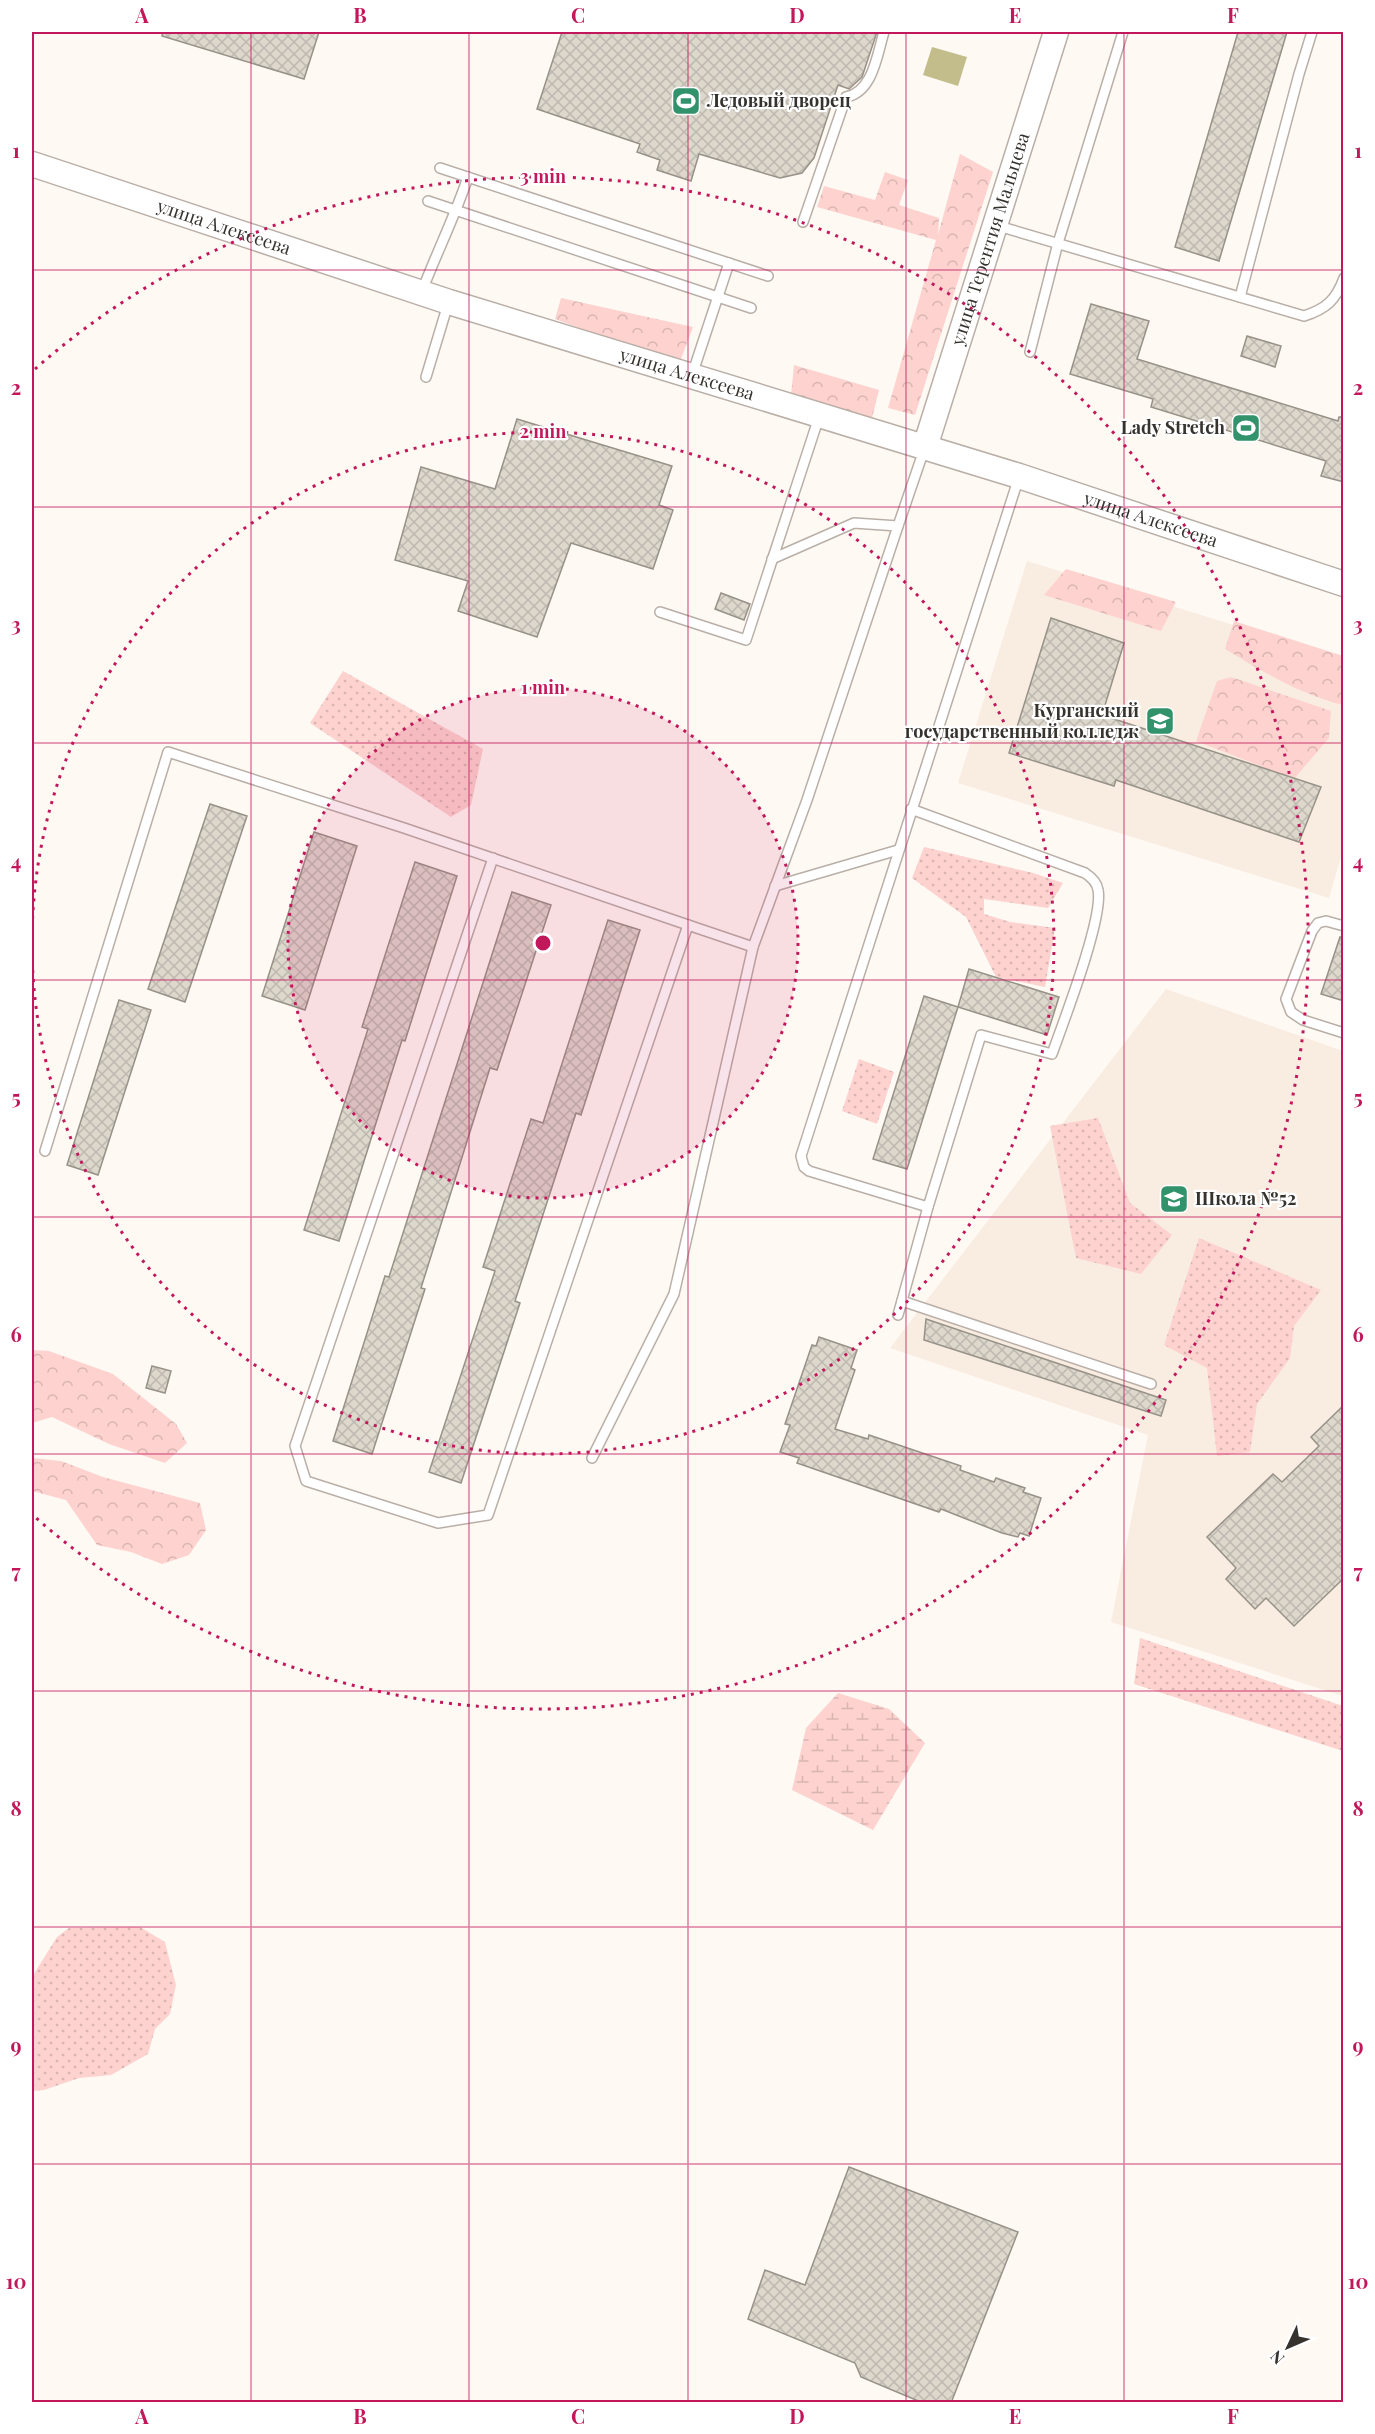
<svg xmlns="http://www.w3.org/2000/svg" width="1375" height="2434" viewBox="0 0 1375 2434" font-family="'Playfair Display',serif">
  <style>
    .built { fill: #f9ece1 }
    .grass { fill: url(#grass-dots) }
    .forest { fill: url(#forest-crowns) }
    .wetland { fill: url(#wetland-marsh) }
    .water { fill: #c2bd8a }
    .building { fill: url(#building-cross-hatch); stroke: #979288; stroke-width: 1.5 }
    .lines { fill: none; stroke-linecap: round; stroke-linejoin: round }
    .service-casing { stroke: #b9afa7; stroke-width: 12 }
    .tertiary-casing { stroke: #b9afa7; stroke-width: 27 }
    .service { stroke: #fff; stroke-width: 9 }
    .tertiary { stroke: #fff; stroke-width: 24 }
    .grid { fill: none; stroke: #c2185b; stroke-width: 1.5; stroke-opacity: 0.55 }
    .ring { fill: none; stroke: #c2185b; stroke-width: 3; stroke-dasharray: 3 6 }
    .labels { text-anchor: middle; stroke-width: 4.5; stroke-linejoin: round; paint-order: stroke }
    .poi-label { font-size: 18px; font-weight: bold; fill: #36332f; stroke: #fff; text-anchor: start }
    .street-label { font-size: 18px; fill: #36332f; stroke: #fff }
    .centre { fill: #c2185b; stroke: #fff; stroke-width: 3 }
    .ring-label { font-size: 18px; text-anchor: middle; font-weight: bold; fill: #c2185b; stroke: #fff; stroke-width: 4.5; stroke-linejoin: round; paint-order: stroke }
    .neatline { fill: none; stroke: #c2185b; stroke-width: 2 }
    .grid-label { font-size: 20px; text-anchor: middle; font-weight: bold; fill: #c2185b }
  </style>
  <defs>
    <pattern id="grass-dots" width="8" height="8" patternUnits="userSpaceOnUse" patternTransform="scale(1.5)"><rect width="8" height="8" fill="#fdd2cf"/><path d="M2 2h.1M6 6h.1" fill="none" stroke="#d9b5b2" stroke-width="1.8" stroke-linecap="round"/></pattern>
    <pattern id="forest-crowns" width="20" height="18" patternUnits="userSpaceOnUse" patternTransform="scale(1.5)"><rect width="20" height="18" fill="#fdd2cf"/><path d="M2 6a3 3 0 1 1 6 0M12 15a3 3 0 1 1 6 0" fill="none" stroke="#d9b5b2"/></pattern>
    <pattern id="wetland-marsh" width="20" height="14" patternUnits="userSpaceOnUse" patternTransform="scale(1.5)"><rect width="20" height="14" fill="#fdd2cf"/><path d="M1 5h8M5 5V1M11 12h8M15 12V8" fill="none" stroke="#d9b5b2"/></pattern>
    <pattern id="building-cross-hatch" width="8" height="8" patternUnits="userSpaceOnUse" patternTransform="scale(1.5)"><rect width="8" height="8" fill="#ddd7cc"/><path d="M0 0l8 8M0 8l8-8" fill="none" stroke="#beb9b0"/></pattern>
  </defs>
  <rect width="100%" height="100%" fill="#fff9f4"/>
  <g class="built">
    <path d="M1027 561 1343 659V850L1329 898 958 783Z"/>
    <path d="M1166 989 1343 1051V1696L1111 1622 1148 1435 890 1348Z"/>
  </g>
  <g class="grass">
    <path d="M343 671 483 749 471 805 451 817 310 723Z"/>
    <path d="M924 847 1033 873 1063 883 1048 908 984 899V914L1010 922 1055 928 1045 987 996 977 966 917 912 878Z"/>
    <path d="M859 1059 894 1072 877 1124 842 1111Z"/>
    <path d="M1098 1118 1130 1203 1172 1235 1141 1274 1076 1258 1050 1126Z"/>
    <path d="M1199 1238 1321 1290 1294 1326 1290 1358 1257 1404 1250 1452 1217 1456 1207 1368 1164 1345Z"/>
    <path d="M1140 1638 1343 1706V1751L1134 1684Z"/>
    <path d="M140 1927 165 1942 176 1985 170 2014 155 2029 148 2054 111 2075 79 2078 44 2090 32 2091V1977L57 1937 69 1928Z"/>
  </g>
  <g class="forest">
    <path d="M960 154 993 172 915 415 888 408 936 240 817 207 824 186 875 200 885 172 908 180 899 205 939 218 938 235Z"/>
    <path d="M561 298 693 327 679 364 555 319Z"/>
    <path d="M794 365 879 390 870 426 791 395Z"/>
    <path d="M1066 569 1176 602 1161 631 1044 595Z"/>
    <path d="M1234 621 1343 656V705C1300 694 1263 672 1225 649Z"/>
    <path d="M1231 677 1331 711 1329 738 1294 779 1196 741 1217 681Z"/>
    <path d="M32 1350 49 1351 113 1374 176 1424 187 1443 165 1463 109 1444 52 1417 32 1423Z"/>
    <path d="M32 1458 61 1461 103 1477 200 1503 206 1530 189 1555 162 1564 131 1552 97 1545 66 1500 32 1491Z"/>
  </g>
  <path class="wetland" d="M838 1693 889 1709 925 1743 873 1830 792 1790 806 1728Z"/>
  <path class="water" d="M932 47 967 57 958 86 923 75Z"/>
  <g class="building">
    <path d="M163 32H319L304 79 162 36Z"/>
    <path d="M562 32H877L862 77 849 89 838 85 814 158 802 173 780 178 699 154 691 181 657 170 660 160 637 152 640 144 537 109Z"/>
    <path d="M1238 32H1287L1219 261 1175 247Z"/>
    <path d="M1091 304 1149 321 1137 359 1338 421 1339 417H1344V482L1321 476 1326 461 1151 407 1153 399 1070 374Z"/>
    <path d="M1247 336 1281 346 1275 367 1241 356Z"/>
    <path d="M517 419 672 466 659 505 673 510 653 569 571 543 537 637 458 611 468 581 395 560 421 467 495 489Z"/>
    <path d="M721 593 750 604 744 620 715 609Z"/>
    <path d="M1051 618 1124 643 1102 715 1321 787 1299 842 1116 780 1114 786 1009 753Z"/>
    <path d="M210 804 247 816 185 1002 148 989Z"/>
    <path d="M314 832 357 846 305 1010 262 996Z"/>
    <path d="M415 862 457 876 405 1041 402 1040 339 1241 304 1230 368 1029 362 1027Z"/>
    <path d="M512 892 551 905 497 1070 490 1068 421 1288 425 1289 372 1454 333 1441 385 1276 389 1277Z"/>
    <path d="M608 920 640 930 581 1115 576 1113 515 1301 520 1303 461 1483 429 1472 495 1271 483 1267 531 1119 543 1123Z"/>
    <path d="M1340 937 1344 938V1001L1321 994Z"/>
    <path d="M969 969 1059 997 1047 1035 958 1007Z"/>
    <path d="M924 996 958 1007 907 1169 873 1159Z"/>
    <path d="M119 1000 151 1010 98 1175 67 1165Z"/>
    <path d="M926 1319 1166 1400 1161 1416 924 1340Z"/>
    <path d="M819 1337 857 1350 851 1368 855 1370 835 1429 868 1439 869 1435 961 1466 960 1470 994 1482 996 1478 1025 1488 1023 1492 1041 1498 1029 1536 1020 1533 1018 1537 1002 1533 941 1509 939 1512 797 1463 799 1458 780 1452 790 1425 785 1424 812 1345 816 1346Z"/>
    <path d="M152 1366 171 1371 165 1393 146 1388Z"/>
    <path d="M1344 1405V1578L1294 1626 1266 1598 1255 1609 1226 1579 1236 1568 1207 1537 1273 1474 1282 1482 1319 1446 1311 1437Z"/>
    <path d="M849 2167 1018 2232 951 2403H923L861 2377 855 2363 748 2319 765 2270 805 2285Z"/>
  </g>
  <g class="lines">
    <g class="service-casing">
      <g id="service">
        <path d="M440 168 768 276"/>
        <path d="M428 201 751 308"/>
        <path d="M803 222 846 97C873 92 877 55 884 32"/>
        <path d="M995 225 1304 316C1326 309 1336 300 1344 278"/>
        <path d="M422 291C437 252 455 216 468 177"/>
        <path d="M1240 297 1299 74 1312 32"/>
        <path d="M1030 352 1058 243 1123 32"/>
        <path d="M692 375 729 263"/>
        <path d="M426 377 448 304"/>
        <path d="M772 559 854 523 898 526 925 447"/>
        <path d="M660 612 746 640 819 417"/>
        <path d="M911 809 1085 873C1091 877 1097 882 1098 890 1104 917 1063 1023 1052 1054L981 1035 928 1207 809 1171 804 1167 801 1156 1019 477"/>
        <path d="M493 858 295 1446 306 1481 438 1523 488 1515 688 925 753 947"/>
        <path d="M775 886 898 850"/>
        <path d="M1344 926 1326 921 1318 923 1312 931 1286 999 1291 1012 1303 1020 1344 1033"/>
        <path d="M45 1151 168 752 404 828 688 925"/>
        <path d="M902 1301 1151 1384"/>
        <path d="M898 1315 928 1207"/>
        <path d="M592 1458 674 1294 753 947 807 800 898 526"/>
      </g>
    </g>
    <g class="tertiary-casing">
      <g id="tertiary">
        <path id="s1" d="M32 164 449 302 1019 476 1344 584"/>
        <path id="s2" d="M925 447 1056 32"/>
      </g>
    </g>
    <use href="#service" class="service"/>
    <use href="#tertiary" class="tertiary"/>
  </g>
  <path class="grid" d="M251 32V2402M469 32V2402M688 32V2402M906 32V2402M1124 32V2402M32 270H1344M32 507H1344M32 743H1344M32 980H1344M32 1217H1344M32 1454H1344M32 1691H1344M32 1927H1344M32 2164H1344"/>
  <circle cx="543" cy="943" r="255" fill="#c2185b" fill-opacity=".12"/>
  <g class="ring">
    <circle cx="543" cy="943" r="255"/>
    <circle cx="543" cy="943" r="511"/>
    <path d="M35 369A766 766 0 1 1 35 1517"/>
  </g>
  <defs>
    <g id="stadium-square" transform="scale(1.5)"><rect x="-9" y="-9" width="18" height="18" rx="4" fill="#32926b" stroke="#fff"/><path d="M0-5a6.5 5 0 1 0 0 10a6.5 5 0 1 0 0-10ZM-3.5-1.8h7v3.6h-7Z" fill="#fff"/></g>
    <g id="university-square" transform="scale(1.5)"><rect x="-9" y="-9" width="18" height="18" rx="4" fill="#32926b" stroke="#fff"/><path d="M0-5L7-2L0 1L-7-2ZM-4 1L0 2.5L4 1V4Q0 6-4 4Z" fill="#fff"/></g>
    <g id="school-square" transform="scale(1.5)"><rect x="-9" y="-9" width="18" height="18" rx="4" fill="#32926b" stroke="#fff"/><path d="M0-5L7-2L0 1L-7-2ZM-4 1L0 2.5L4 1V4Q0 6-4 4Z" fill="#fff"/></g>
  </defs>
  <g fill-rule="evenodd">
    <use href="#stadium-square" x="686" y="101"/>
    <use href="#stadium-square" x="1246" y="428"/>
    <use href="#university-square" x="1160" y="721"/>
    <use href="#school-square" x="1174" y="1199"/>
  </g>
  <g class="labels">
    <g class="poi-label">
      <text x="707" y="107">Ледовый дворец</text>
      <text x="1225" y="434" text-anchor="end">Lady Stretch</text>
      <text x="1139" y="717" text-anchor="end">Курганский<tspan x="1139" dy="21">государственный колледж</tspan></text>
      <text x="1195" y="1205">Школа №52</text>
    </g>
    <g class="street-label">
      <text dy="6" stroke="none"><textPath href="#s1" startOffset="202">улица Алексеева</textPath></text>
      <text dy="6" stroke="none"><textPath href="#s2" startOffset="218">улица Терентия Мальцева</textPath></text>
      <text dy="6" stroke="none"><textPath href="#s1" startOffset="688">улица Алексеева</textPath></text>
      <text dy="6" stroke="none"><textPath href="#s1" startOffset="1174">улица Алексеева</textPath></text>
    </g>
  </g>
  <circle cx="543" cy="943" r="9" class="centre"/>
  <g class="ring-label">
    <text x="543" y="183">3 min</text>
    <text x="543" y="438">2 min</text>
    <text x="543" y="694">1 min</text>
  </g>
  <rect width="1375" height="2434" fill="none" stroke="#ffffff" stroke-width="66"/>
  <g transform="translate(1288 2347) rotate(226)" stroke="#ffffff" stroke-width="4.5" paint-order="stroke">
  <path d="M0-4.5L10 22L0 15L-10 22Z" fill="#36332f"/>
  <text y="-9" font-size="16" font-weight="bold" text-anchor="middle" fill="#36332f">N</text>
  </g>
  <rect x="33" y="33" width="1309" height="2368" class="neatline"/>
  <g class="grid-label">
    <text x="142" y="23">A</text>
    <text x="360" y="23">B</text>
    <text x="578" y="23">C</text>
    <text x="797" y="23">D</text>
    <text x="1015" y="23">E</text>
    <text x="1233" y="23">F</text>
    <text x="16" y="158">1</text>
    <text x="1358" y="158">1</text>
    <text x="16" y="395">2</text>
    <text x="1358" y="395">2</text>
    <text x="16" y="632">3</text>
    <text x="1358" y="632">3</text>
    <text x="16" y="869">4</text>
    <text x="1358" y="869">4</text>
    <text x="16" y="1105">5</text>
    <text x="1358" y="1105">5</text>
    <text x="16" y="1342">6</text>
    <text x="1358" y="1342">6</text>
    <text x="16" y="1579">7</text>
    <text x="1358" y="1579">7</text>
    <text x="16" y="1816">8</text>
    <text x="1358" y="1816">8</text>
    <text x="16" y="2053">9</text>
    <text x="1358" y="2053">9</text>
    <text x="16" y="2289">10</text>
    <text x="1358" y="2289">10</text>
    <text x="142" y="2424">A</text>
    <text x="360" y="2424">B</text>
    <text x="578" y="2424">C</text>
    <text x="797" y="2424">D</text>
    <text x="1015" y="2424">E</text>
    <text x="1233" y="2424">F</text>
  </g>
</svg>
